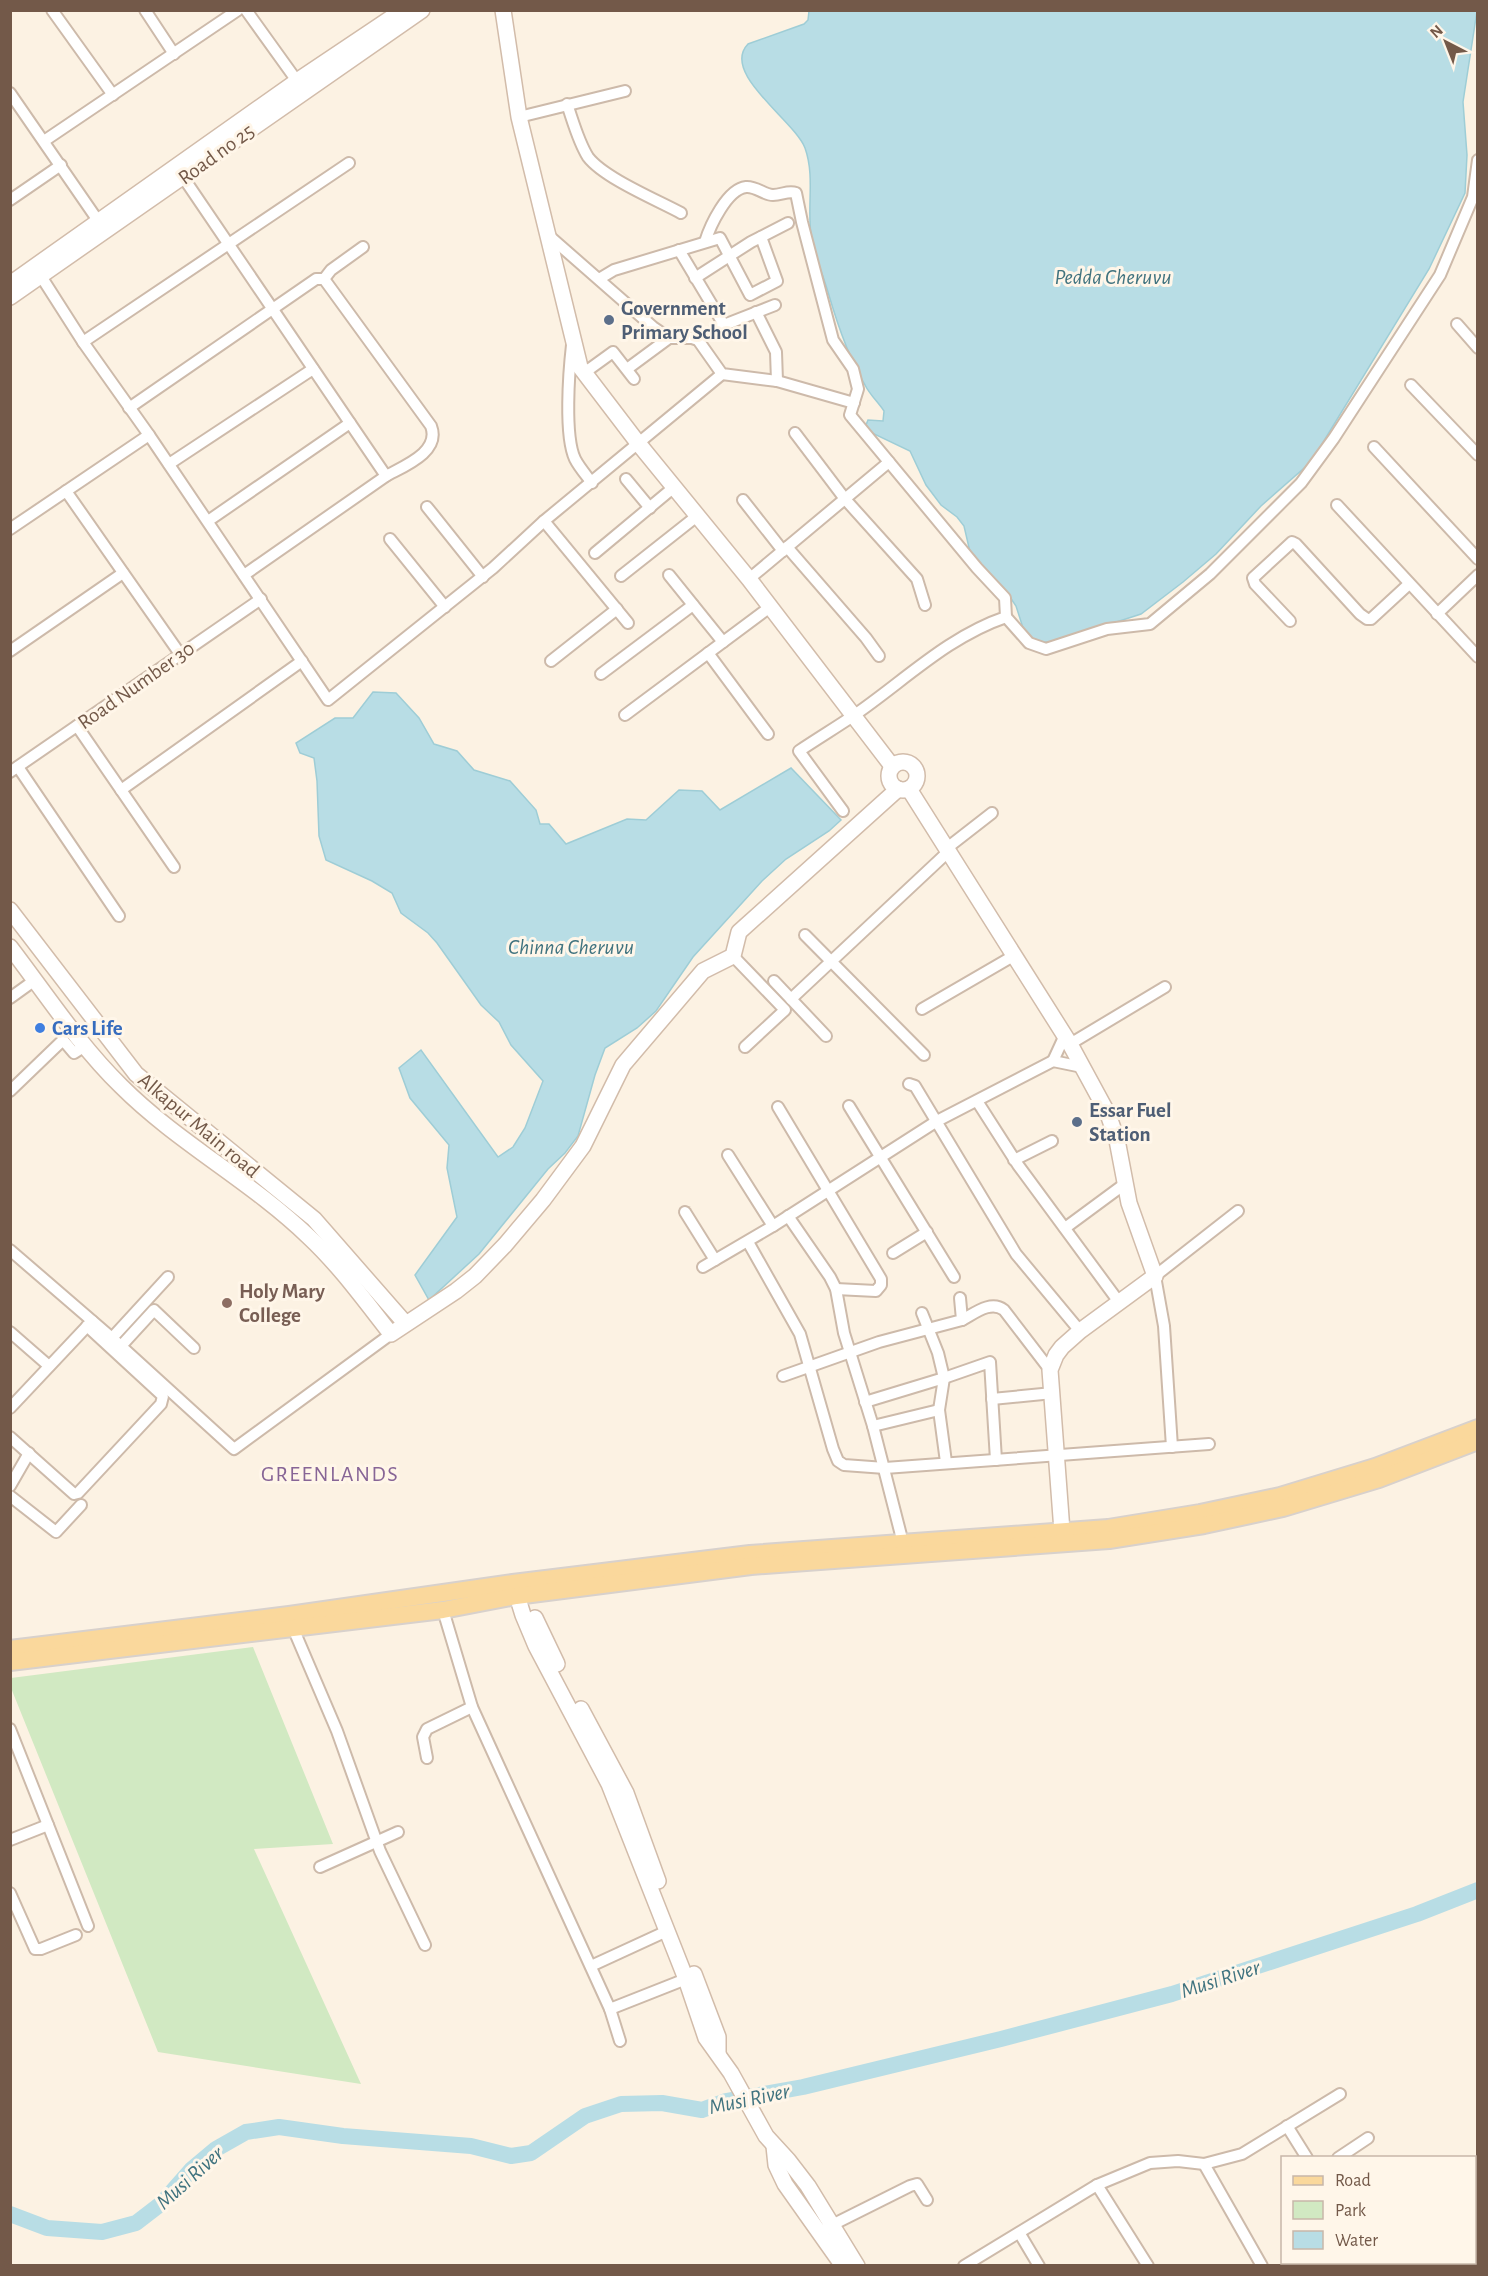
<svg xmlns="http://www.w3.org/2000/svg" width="1488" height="2276" viewBox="0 0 1488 2276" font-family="'Alegreya Sans',sans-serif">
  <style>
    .green { fill: #d1e9c2 }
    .water { fill: #b8dde5; stroke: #9ecdd6; stroke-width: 1.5 }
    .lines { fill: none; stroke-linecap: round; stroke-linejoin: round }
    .river { stroke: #b8dde5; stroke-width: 16 }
    .street-casing { stroke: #cdbaaa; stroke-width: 14 }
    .secondary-casing { stroke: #d2bcaa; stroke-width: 18 }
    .primary-casing { stroke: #d8d1cc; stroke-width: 20 }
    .street { stroke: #fff; stroke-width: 10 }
    .secondary { stroke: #fff; stroke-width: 15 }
    .primary { stroke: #fad89c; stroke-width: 16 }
    .service-dot { fill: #5c6f8a; stroke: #fff6e9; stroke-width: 2 }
    .shop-dot { fill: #3f7fe0; stroke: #fff6e9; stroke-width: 2 }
    .education-dot { fill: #8d6e63; stroke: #fff6e9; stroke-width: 2 }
    .labels { text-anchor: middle; stroke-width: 6; stroke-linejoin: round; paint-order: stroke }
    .street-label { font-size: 21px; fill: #735949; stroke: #fff6e9 }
    .service-label { font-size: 21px; font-weight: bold; fill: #4e5e75; stroke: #fff6e9; text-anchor: start }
    .shop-label { font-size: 21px; font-weight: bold; fill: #366cbe; stroke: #fff6e9; text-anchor: start }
    .education-label { font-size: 21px; font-weight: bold; fill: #785e54; stroke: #fff6e9; text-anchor: start }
    .water-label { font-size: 22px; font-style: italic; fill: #40737f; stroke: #fff6e9 }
    .neighbourhood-label { font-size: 22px; letter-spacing: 1.5px; fill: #876596; stroke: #fff6e9 }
  </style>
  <rect width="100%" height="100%" fill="#fcf2e3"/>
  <path class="green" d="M253 1647 333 1844 254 1849 361 2084 158 2052 11 1688V1678Z"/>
  <g class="water">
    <path d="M809 11H1477L1463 102 1467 155 1465 193 1429 269 1311 462 1261 506 1216 554 1183 582 1141 614 1055 642H1039L1030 638 1024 631 1016 606 1006 591 970 552 964 526 957 517 941 505 926 485 910 451 872 433 866 425 868 420 883 421 884 411C878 402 870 395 865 385 848 357 837 323 828 292 822 272 814 254 811 234 807 206 815 176 805 148 795 121 720 73 748 44L804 24 808 20Z"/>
    <path d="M373 692 396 693 419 718 434 744 457 751 474 770 510 781 536 810 540 824H549L566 844 627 819 646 820 679 790 702 791 720 810 791 768 841 820 829 831 786 859 762 881 693 957 656 1011 637 1028 605 1048 595 1075 578 1136 565 1153 548 1169 479 1254 429 1300 415 1275 457 1217 447 1168 449 1145 410 1098 399 1068 421 1050 498 1157 513 1147 525 1128 543 1081 511 1045 499 1022 481 1005 437 943 428 933 401 913 392 893 372 881 326 860 319 836 317 781 314 758 300 753 296 743 335 718H353Z"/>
  </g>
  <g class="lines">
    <path class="river" d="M10 2214 47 2228 102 2232 136 2223 162 2203 191 2170 216 2149 246 2132 279 2127 343 2136 471 2146 511 2156 531 2153 585 2116 621 2104 662 2103 702 2110 726 2101 803 2087 1001 2039 1172 1994 1417 1914 1478 1890"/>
    <g class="street-casing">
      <g id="street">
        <path d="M52 10 113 95"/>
        <path d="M145 10 174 54"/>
        <path d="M246 10 297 81"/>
        <path d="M10 93 101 225"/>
        <path d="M567 104C573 121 578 141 588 157 604 178 657 200 681 213"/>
        <path d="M519 117 625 91"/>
        <path d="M44 141 238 10"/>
        <path d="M183 177 386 476 244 575"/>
        <path d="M10 200 61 165"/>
        <path d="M548 235 653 327 669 338H692L698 340 722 374 777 381 854 403"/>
        <path d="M705 242C710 226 727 189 746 187 756 186 764 195 773 195 782 195 788 190 796 193L802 222 833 340 853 369 858 389 850 415 977 568 1005 598 1006 617C947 637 903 682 853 716 835 728 817 739 799 751L843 811"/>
        <path d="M679 250 724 325"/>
        <path d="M37 270 83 342 149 435 328 700 493 568 544 521 722 374"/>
        <path d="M695 278 751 242 788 223"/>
        <path d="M324 279 331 270 363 247"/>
        <path d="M599 279 614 270 720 238 750 295 777 281 761 237"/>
        <path d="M756 312 776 352 777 381"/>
        <path d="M1457 324 1478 348"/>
        <path d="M698 340 724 325 775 305"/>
        <path d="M83 342 349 163"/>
        <path d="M572 345C569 371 564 436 575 459 579 467 586 475 592 483"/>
        <path d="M627 369 669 338"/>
        <path d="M584 373 613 352 634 379"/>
        <path d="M1411 385 1478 455"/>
        <path d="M129 408 316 279H324L431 426C441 452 404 466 386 476"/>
        <path d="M795 433 845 499 917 579 925 605"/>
        <path d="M1374 447 1478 559"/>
        <path d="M169 464 313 369"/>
        <path d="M626 479 650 508"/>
        <path d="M66 491 180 654"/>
        <path d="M743 500 783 551"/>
        <path d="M1337 505 1478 657"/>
        <path d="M427 507 483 577"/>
        <path d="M208 521 350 423"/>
        <path d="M544 521 628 623"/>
        <path d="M10 529 149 435"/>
        <path d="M390 539 445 607"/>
        <path d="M787 547 866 638 879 656"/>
        <path d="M595 553 673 488"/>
        <path d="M669 575 723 642"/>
        <path d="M621 576 697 516"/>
        <path d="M749 579 889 462"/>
        <path d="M1437 614 1478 575"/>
        <path d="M1006 617 1029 643 1046 649 1107 629 1150 624 1210 574 1301 483 1334 438 1440 275 1473 197 1478 160"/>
        <path d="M1290 621 1255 584 1253 578 1292 542 1296 544 1360 614 1367 619H1371L1409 584"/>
        <path d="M10 651 123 573"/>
        <path d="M708 653 768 734"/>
        <path d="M551 661 617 609"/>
        <path d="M601 674 693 605"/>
        <path d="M625 715 770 607"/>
        <path d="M77 726 174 867"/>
        <path d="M18 767 119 916"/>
        <path d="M10 772 261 599"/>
        <path d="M121 790 302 661"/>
        <path d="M947 848 992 813"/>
        <path d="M805 935 924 1055"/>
        <path d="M733 956 785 1010 745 1047"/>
        <path d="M774 981 826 1036"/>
        <path d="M10 998 35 980"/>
        <path d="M791 999 949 851"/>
        <path d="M922 1009 1015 955"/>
        <path d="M1070 1044 1165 987"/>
        <path d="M1053 1061 1065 1035"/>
        <path d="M909 1084 915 1086 1016 1254 1080 1331"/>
        <path d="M10 1091 63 1040 74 1053 85 1046"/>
        <path d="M977 1101 1018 1165 1119 1302"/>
        <path d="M849 1106 954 1277"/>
        <path d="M778 1107 881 1279V1285L876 1291 836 1289"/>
        <path d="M728 1155 773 1226"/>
        <path d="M1014 1160 1052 1141"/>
        <path d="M685 1212 715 1260"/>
        <path d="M788 1216 830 1277 836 1289 844 1333 873 1426 903 1543"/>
        <path d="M1065 1228 1126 1183"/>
        <path d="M748 1242 800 1334 833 1449 838 1461 844 1465 885 1468 1209 1444"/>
        <path d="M10 1250 112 1338 234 1449 391 1334"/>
        <path d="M893 1253 927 1232"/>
        <path d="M703 1267 773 1226 937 1121 1053 1061 1082 1067"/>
        <path d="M922 1313 938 1353 944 1378 990 1362 996 1460"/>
        <path d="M962 1320C975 1313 991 1300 1004 1310L1050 1370"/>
        <path d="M10 1332 49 1366"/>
        <path d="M112 1338 168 1277"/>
        <path d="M121 1346 154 1310 194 1348"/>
        <path d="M783 1376 879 1342 962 1320 960 1298"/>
        <path d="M992 1399 1053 1393"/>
        <path d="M865 1402 944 1378 939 1410 946 1462"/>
        <path d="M10 1408 92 1321"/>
        <path d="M873 1426 939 1410"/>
        <path d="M10 1437 74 1494 78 1493 161 1404 163 1396 87 1326"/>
        <path d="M1172 1447 1164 1326 1155 1276 1238 1211"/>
        <path d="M10 1486 29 1453"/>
        <path d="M10 1496 56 1532 81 1505"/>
        <path d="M443 1610 472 1707 610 2009 686 1979"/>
        <path d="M293 1628 337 1731 380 1851 425 1945"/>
        <path d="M10 1729 88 1926"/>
        <path d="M427 1758 423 1737 427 1729 472 1707"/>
        <path d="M10 1840 48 1825"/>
        <path d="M320 1867 398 1832"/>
        <path d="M10 1893 35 1949H41L76 1935"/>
        <path d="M591 1966 667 1931"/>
        <path d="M610 2009 620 2041"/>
        <path d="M1287 2126 1307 2158"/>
        <path d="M1338 2158 1368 2138"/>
        <path d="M1204 2164 1262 2266"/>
        <path d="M1097 2185 1148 2266"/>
        <path d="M826 2228 910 2186 917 2184 927 2200"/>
        <path d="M1020 2234 1039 2266"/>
        <path d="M1372 2262 1374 2266"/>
        <path d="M964 2266 1097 2185 1150 2163 1178 2161 1204 2164 1242 2154 1340 2094"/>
      </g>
    </g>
    <g class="secondary-casing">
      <g id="secondary">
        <path d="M503 10 519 117 580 367 638 443 749 579 892 766"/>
        <path d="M10 284 297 81 403 10"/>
        <path d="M10 297 422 10"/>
        <circle cx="903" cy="776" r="14"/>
        <path d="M909 789 1070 1044 1108 1114 1117 1140 1129 1203 1155 1276 1080 1331 1062 1347 1056 1355 1050 1370 1062 1531"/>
        <path d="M10 910 136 1074 314 1219 405 1323"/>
        <path d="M10 947C46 994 79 1045 121 1086 178 1143 251 1181 309 1237 340 1266 365 1301 391 1334L456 1291 475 1276 505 1245 543 1200 583 1146 623 1065 703 971 733 956 739 932 898 789"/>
        <path d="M514 1586 523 1615 536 1646 609 1784 686 1979 706 2038 731 2073 766 2136 788 2160 808 2186 857 2266"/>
        <path d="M535 1618 557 1664"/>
        <path d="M581 1709 626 1793 658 1881"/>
        <path d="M694 1974 718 2037V2053"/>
        <path d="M774 2146 776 2165 785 2184 843 2266"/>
      </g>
    </g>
    <g class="primary-casing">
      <g id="primary">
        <path d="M10 1649 289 1615 513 1583 750 1554 1108 1528 1200 1513 1280 1496 1375 1467 1478 1428"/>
        <path d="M10 1662 443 1610 516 1596 751 1566 1109 1540 1204 1525 1283 1508 1379 1479 1478 1441"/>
      </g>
    </g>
    <use href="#street" class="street"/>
    <use href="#secondary" class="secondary"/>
    <use href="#primary" class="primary"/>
  </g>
  <g class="service-dot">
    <circle cx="609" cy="320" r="6"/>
    <circle cx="1077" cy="1122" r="6"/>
  </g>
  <circle class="shop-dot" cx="40" cy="1028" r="6"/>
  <circle class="education-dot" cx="227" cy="1303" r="6"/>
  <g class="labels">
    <g class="street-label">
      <text transform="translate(216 154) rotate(-36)" y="7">Road no 25</text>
      <text transform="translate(136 685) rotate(-35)" y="7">Road Number 30</text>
      <text transform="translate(199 1125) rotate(40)" y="7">Alkapur Main road</text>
    </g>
    <g class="service-label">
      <text x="621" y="315">Government<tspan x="621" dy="24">Primary School</tspan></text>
      <text x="1089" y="1117">Essar Fuel<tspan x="1089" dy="24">Station</tspan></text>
    </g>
    <g class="shop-label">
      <text x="52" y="1035">Cars Life</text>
    </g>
    <g class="education-label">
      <text x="239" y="1298">Holy Mary<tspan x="239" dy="24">College</tspan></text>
    </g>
    <g class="water-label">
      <text x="1113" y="284">Pedda Cheruvu</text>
      <text x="571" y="954">Chinna Cheruvu</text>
      <text transform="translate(1220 1978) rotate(-18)" y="8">Musi River</text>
      <text transform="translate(749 2098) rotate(-12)" y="8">Musi River</text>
      <text transform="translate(189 2177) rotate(-42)" y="8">Musi River</text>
    </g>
    <g class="neighbourhood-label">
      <text x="330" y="1481">GREENLANDS</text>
    </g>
  </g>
  <rect width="1488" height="2276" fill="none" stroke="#735949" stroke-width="24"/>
  <rect x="1281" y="2156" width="195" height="108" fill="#fff6e9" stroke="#c7b7a9" stroke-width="1.5"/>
  <rect x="1293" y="2176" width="30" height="9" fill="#fad89c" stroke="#c7b7a9" stroke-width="1.5"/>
  <text x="1335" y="2186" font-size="18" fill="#735949">Road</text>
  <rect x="1293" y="2201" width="30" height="18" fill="#d1e9c2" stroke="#c7b7a9" stroke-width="1.5"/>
  <text x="1335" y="2216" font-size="18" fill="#735949">Park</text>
  <rect x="1293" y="2231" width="30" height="18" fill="#b8dde5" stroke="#c7b7a9" stroke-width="1.5"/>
  <text x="1335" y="2246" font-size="18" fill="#735949">Water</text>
  <g transform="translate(1446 42) rotate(318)" stroke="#fff6e9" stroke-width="4.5" paint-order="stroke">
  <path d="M0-4.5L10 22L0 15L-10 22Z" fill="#735949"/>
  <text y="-9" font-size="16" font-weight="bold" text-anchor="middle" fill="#735949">N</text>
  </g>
</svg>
